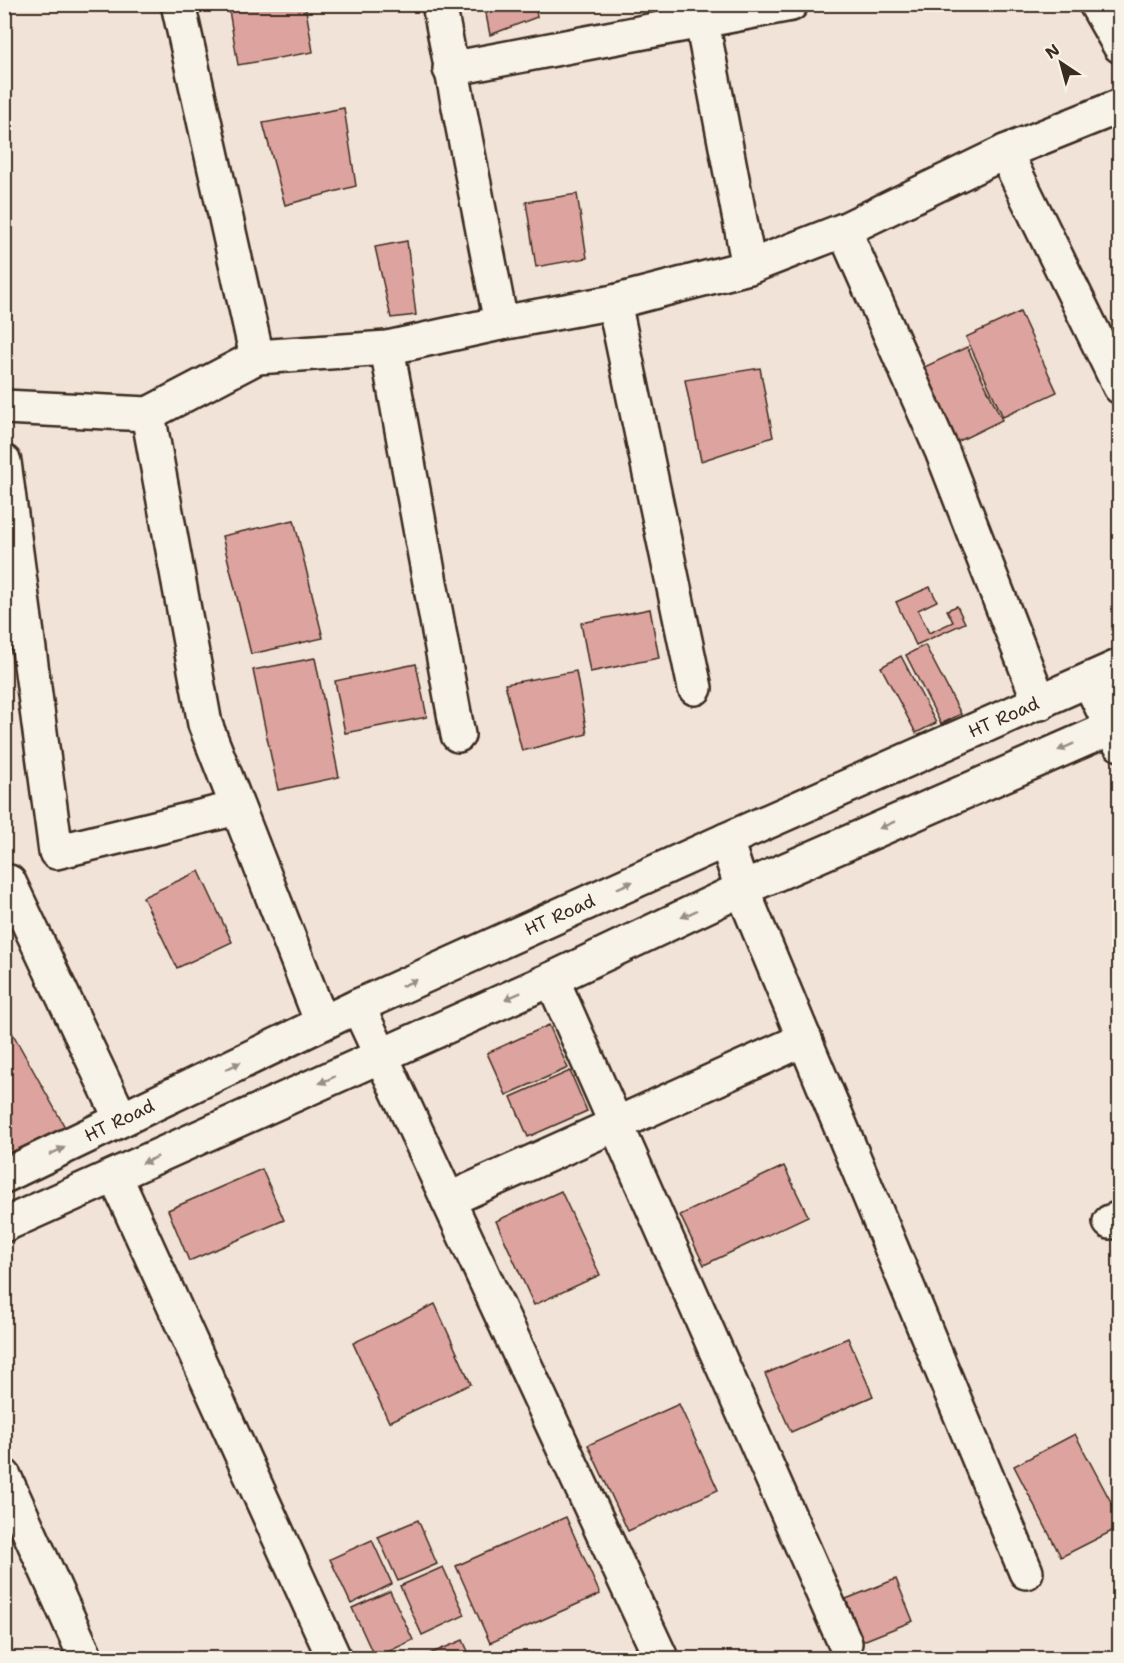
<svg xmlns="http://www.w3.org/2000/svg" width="1124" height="1663" viewBox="0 0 1124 1663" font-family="'Shantell Sans',sans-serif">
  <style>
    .building { fill: #dda39e; stroke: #3b2a1e; stroke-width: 1.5 }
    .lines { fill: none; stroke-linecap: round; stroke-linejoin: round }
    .minor-casing { stroke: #3b2a1e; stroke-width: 38 }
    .tertiary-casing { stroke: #3b2a1e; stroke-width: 38 }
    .minor { stroke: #f7f3e8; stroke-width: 33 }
    .tertiary { stroke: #f7f3e8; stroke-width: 33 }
    .oneway { fill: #998e83 }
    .labels { text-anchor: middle; stroke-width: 5; stroke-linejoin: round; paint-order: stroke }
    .street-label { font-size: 18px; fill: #3b2a1e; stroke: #f7f3e8 }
  </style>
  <rect width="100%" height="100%" fill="#f2e3d9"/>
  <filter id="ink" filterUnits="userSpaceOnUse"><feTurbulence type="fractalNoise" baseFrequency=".0167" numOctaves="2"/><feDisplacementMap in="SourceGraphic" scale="12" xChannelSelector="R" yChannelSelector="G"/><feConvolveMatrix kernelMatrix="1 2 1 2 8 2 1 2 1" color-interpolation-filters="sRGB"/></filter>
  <g filter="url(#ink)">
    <g class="building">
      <path d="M228 4H305L313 52 238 65Z"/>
      <path d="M484 4H535L537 17 490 35Z"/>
      <path d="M344 108 356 186 285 205 263 123Z"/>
      <path d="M577 194 587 258 536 267 526 202Z"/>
      <path d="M407 241 416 315 391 318 375 247Z"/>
      <path d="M1020 312 1057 392 1003 417 966 337Z"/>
      <path d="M967 347 1002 420 953 444 918 370Z"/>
      <path d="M760 368 773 437 701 461 685 380Z"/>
      <path d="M294 520 323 638 251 654 222 536Z"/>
      <path d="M930 587 937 601 918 610 929 633 953 622 947 610 957 606 965 623 916 645 896 602Z"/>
      <path d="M650 609 659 658 590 672 581 623Z"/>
      <path d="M925 645 961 714 941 724 906 655Z"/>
      <path d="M901 656 936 723 916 733 881 667Z"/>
      <path d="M315 658 339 777 278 790 253 670Z"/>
      <path d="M416 664 427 717 345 733 335 681Z"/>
      <path d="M576 671 587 734 522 751 505 684Z"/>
      <path d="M199 871 232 942 177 968 143 897Z"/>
      <path d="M4 1018 71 1138 4 1153Z"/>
      <path d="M549 1025 568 1068 506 1095 487 1053Z"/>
      <path d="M570 1071 587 1111 528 1137 511 1097Z"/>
      <path d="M784 1166 808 1216 704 1265 680 1215Z"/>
      <path d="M262 1169 284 1220 189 1261 168 1210Z"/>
      <path d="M561 1191 600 1275 534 1305 496 1221Z"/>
      <path d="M435 1304 471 1384 389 1422 353 1343Z"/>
      <path d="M848 1338 873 1396 791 1432 765 1374Z"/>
      <path d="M679 1404 718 1490 628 1531 588 1445Z"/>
      <path d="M1075 1434 1120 1519V1527L1061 1557 1014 1466Z"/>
      <path d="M566 1517 600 1594 490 1643 456 1566Z"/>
      <path d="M418 1520 437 1564 398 1581 378 1537Z"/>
      <path d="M372 1540 392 1584 351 1604 330 1559Z"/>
      <path d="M443 1567 465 1615 422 1635 400 1586Z"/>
      <path d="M896 1579 913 1621 863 1641 846 1599Z"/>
      <path d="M390 1591 413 1640 375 1658 352 1608Z"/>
      <path d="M463 1640 471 1658H420Z"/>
    </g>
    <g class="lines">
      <g class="minor-casing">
        <g id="minor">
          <path d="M178 4 257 357 387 348 501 323 614 302 749 267 844 230 1005 152 1120 106"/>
          <path d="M439 4 501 323"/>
          <path d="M1096 4 1120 46"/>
          <path d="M702 22 749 267"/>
          <path d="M450 69 791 4"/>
          <path d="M1005 152 1120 387"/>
          <path d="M844 230 942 451 1040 703"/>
          <path d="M614 302 695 688"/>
          <path d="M387 348 458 735"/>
          <path d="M4 407 148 414 257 357"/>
          <path d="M148 414 205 724 322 1023"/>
          <path d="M4 462 56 852 237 808"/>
          <path d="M1089 681 1120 744"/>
          <path d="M726 840 742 889 1026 1572"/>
          <path d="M9 882 121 1119"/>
          <path d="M552 979 845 1643"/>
          <path d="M358 1006 661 1658"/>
          <path d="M115 1176 334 1658"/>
          <path d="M448 1200 805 1039"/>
          <path d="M1110 1222 1120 1218"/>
          <path d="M4 1476 86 1658"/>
        </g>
      </g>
      <g class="tertiary-casing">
        <g id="tertiary">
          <path id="s1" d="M4 1176 358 1006 726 840 1120 666"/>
          <path d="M4 1225 552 979 742 889 1120 724"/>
        </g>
      </g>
      <use href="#minor" class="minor"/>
      <use href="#tertiary" class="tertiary"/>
    </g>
    <defs><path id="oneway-solid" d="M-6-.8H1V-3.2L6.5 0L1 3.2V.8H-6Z" transform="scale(1.5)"/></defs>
    <g class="oneway">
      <use href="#oneway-solid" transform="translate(1066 747) rotate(156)"/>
      <use href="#oneway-solid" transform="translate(887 825) rotate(156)"/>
      <use href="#oneway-solid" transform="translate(625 885) rotate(-24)"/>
      <use href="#oneway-solid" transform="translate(689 914) rotate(155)"/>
      <use href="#oneway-solid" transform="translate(409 983) rotate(-24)"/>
      <use href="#oneway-solid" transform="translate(513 996) rotate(156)"/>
      <use href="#oneway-solid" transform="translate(233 1066) rotate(-26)"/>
      <use href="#oneway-solid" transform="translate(327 1080) rotate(156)"/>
      <use href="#oneway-solid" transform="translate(57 1151) rotate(-25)"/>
      <use href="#oneway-solid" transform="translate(150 1160) rotate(156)"/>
    </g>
  </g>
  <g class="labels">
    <g class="street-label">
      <text dy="6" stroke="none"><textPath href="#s1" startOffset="1100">HT Road</textPath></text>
      <text dy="6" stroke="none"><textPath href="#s1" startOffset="614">HT Road</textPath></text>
      <text dy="6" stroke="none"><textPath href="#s1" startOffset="128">HT Road</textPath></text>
    </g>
  </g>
  <rect width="1124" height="1663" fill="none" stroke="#f7f3e8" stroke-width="24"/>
  <rect x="12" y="12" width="1100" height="1639" fill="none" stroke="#3b2a1e" stroke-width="2" filter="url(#ink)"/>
  <g transform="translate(1061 63) rotate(324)" stroke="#f7f3e8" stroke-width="4.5" paint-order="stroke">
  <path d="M0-4.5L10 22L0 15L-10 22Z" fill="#3b2a1e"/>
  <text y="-9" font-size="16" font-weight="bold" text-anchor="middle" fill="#3b2a1e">N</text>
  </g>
</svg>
